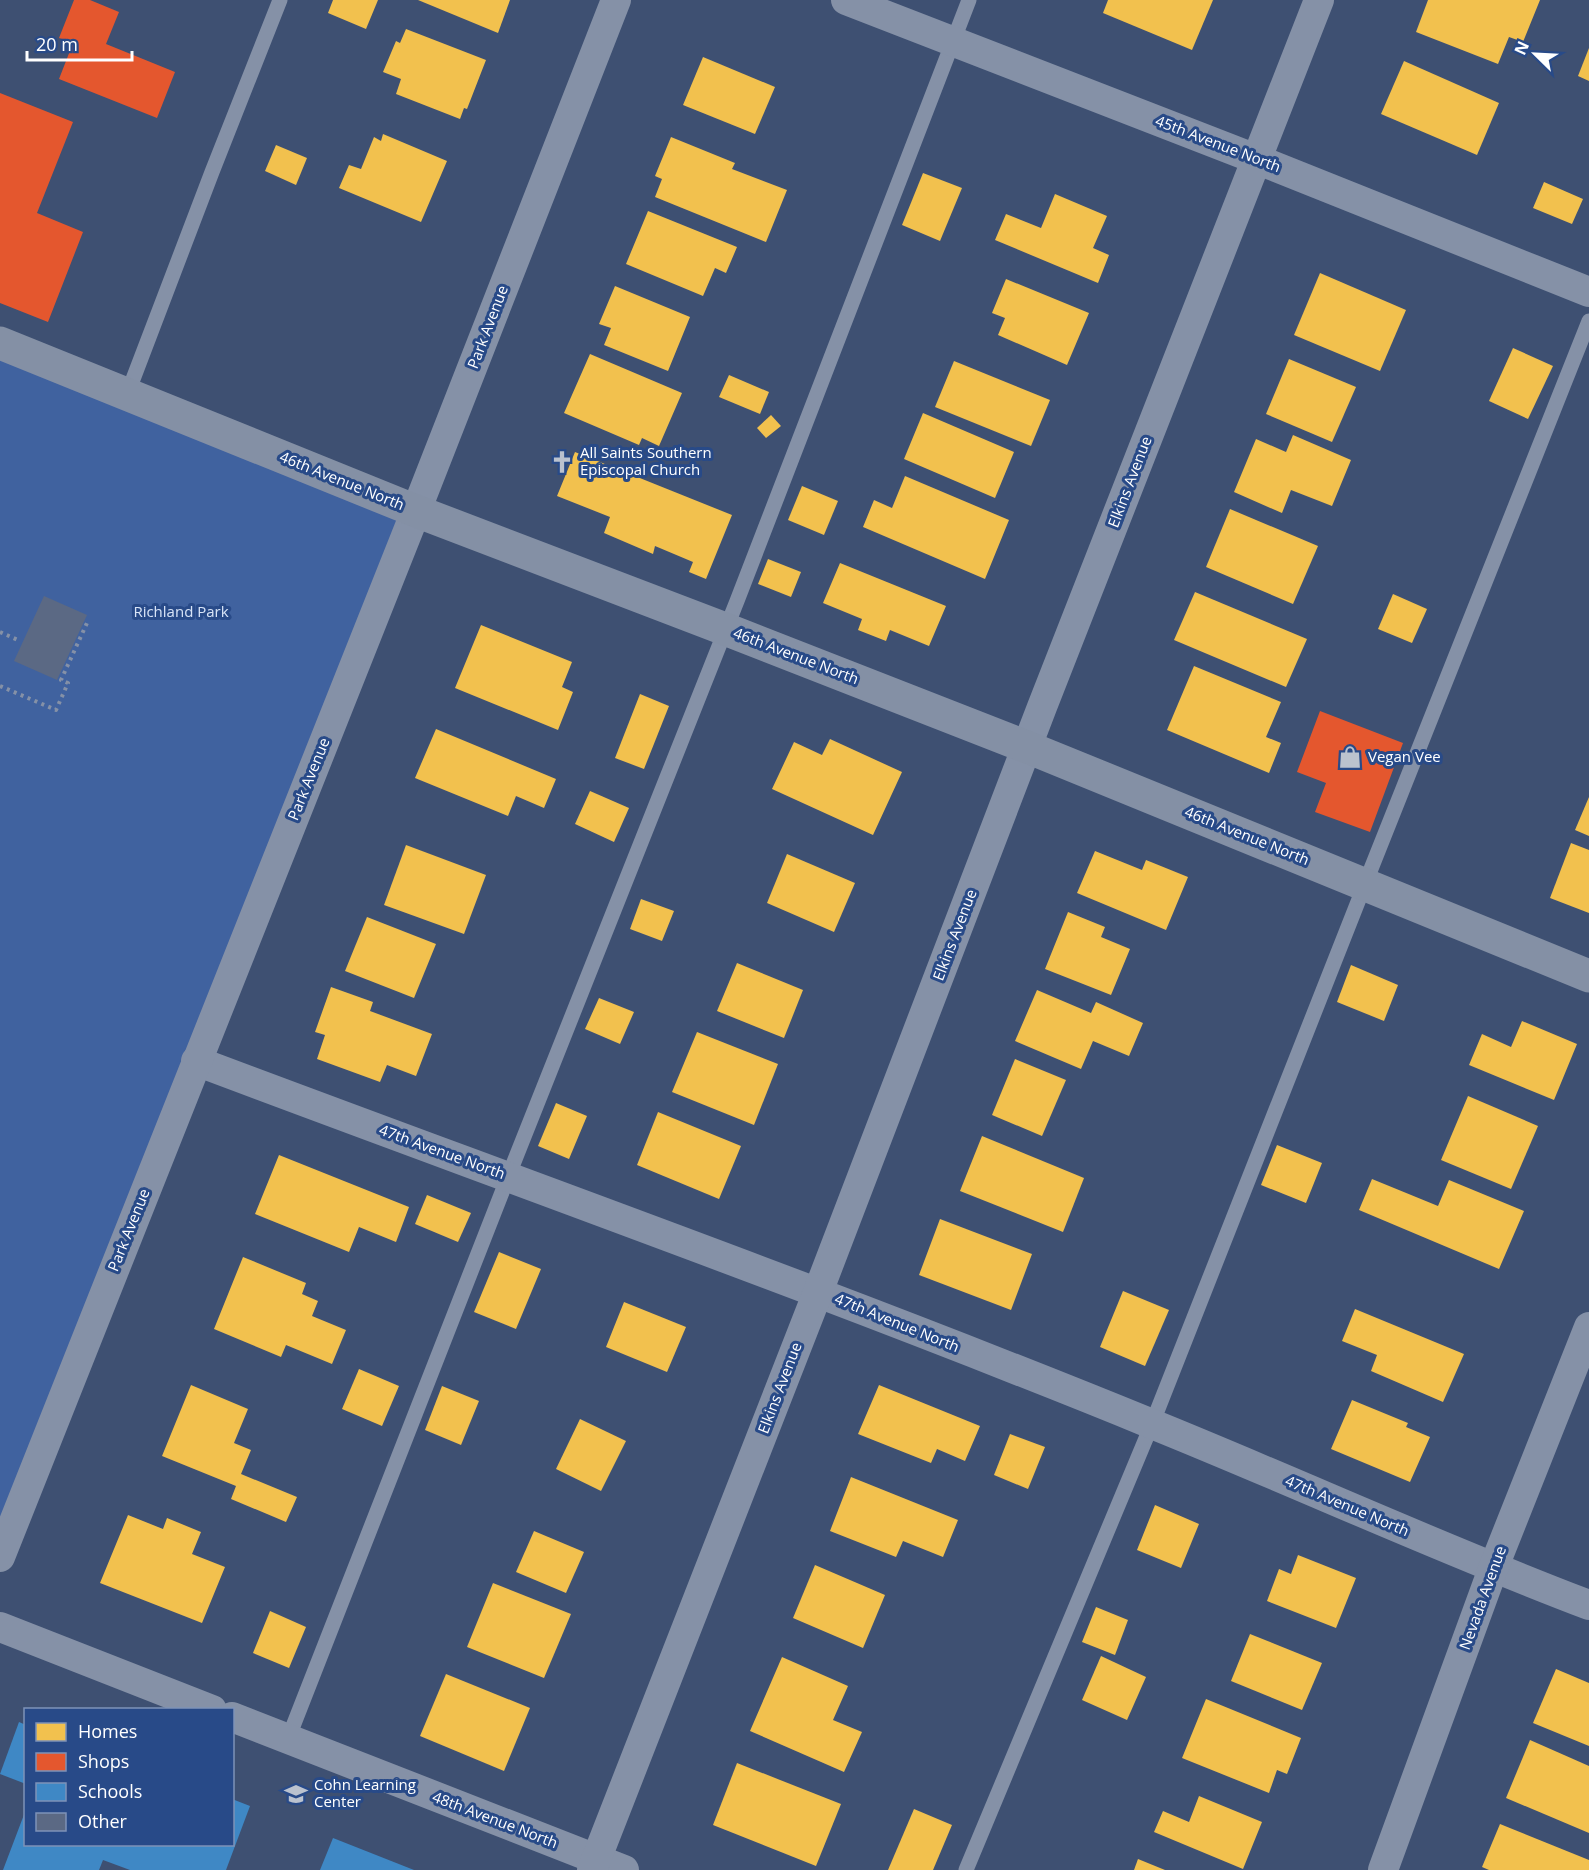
<svg xmlns="http://www.w3.org/2000/svg" width="1589" height="1870" viewBox="0 0 1589 1870" font-family="'Open Sans',sans-serif">
  <style>
    .green { fill: #40629f }
    .homes { fill: #f2c14e }
    .shops { fill: #e4572e }
    .schools { fill: #3f88c5 }
    .building { fill: #5b6984 }
    .lines { fill: none; stroke-linecap: round; stroke-linejoin: round }
    .path { stroke: #8591a7; stroke-width: 4; stroke-dasharray: 3 4.5; stroke-linecap: butt }
    .service { stroke: #8591a7; stroke-width: 15 }
    .minor { stroke: #8591a7; stroke-width: 30 }
    .primary { stroke: #8490a5; stroke-width: 33 }
    .labels { text-anchor: middle; stroke-width: 6; stroke-linejoin: round; paint-order: stroke }
    .street-label { font-size: 15px; fill: #fff; stroke: #284a88 }
    .poi-label { font-size: 15px; fill: #fff; stroke: #284a88; text-anchor: start }
    .park-label { font-size: 15px; fill: #d8e4f7; stroke: #284a88 }
  </style>
  <rect width="100%" height="100%" fill="#3e5072"/>
  <path class="green" d="M0 343 416 511 0 1559Z"/>
  <g class="homes">
    <path d="M333 0H378L366 29 328 13Z"/>
    <path d="M418 0H510L498 33Z"/>
    <path d="M1108 0H1213L1192 50 1103 13Z"/>
    <path d="M1428 0H1540L1523 42 1509 37 1498 64 1416 32Z"/>
    <path d="M406 29 486 60 467 109 464 108 460 119 396 94 401 79 383 72 396 41 400 43Z"/>
    <path d="M1589 48V81L1578 76Z"/>
    <path d="M703 57 775 87 755 134 683 105Z"/>
    <path d="M1404 61 1499 103 1477 155 1381 114Z"/>
    <path d="M383 134 447 161 421 222 339 188 349 165 361 169 374 137 381 141Z"/>
    <path d="M671 137 735 163 732 169 787 190 766 242 655 197 662 179 655 176Z"/>
    <path d="M276 145 307 158 296 185 265 171Z"/>
    <path d="M923 173 962 188 940 241 902 225Z"/>
    <path d="M1544 182 1583 199 1572 224 1533 208Z"/>
    <path d="M1055 194 1107 216 1093 248 1109 255 1098 283 995 240 1006 214 1041 228Z"/>
    <path d="M648 211 737 247 726 273 715 268 703 296 626 264Z"/>
    <path d="M1320 273 1406 310 1380 371 1294 335Z"/>
    <path d="M1006 279 1089 313 1067 365 998 335 1005 318 992 313Z"/>
    <path d="M615 286 690 317 668 371 604 345 611 328 599 324Z"/>
    <path d="M1513 348 1553 366 1528 419 1489 401Z"/>
    <path d="M590 354 682 393 659 446 642 438 639 445 564 413Z"/>
    <path d="M1289 359 1356 387 1332 442 1266 414Z"/>
    <path d="M954 361 1050 400 1031 446 935 407Z"/>
    <path d="M729 375 769 392 760 414 719 397Z"/>
    <path d="M923 413 1014 452 995 498 904 459Z"/>
    <path d="M771 415 781 426 766 438 757 428Z"/>
    <path d="M1293 435 1351 460 1332 506 1291 490 1282 513 1234 492 1256 439 1286 452Z"/>
    <path d="M575 452 732 515 706 579 689 572 693 562 655 546 653 554 604 533 610 517 557 496Z"/>
    <path d="M905 476 1009 520 985 579 863 527 874 500 892 508Z"/>
    <path d="M802 486 838 501 824 535 788 520Z"/>
    <path d="M1230 509 1318 546 1293 604 1206 567Z"/>
    <path d="M768 559 801 572 791 597 758 584Z"/>
    <path d="M840 563 946 606 929 646 890 630 886 641 858 630 862 619 823 603Z"/>
    <path d="M1195 592 1307 639 1286 687 1174 640Z"/>
    <path d="M1393 594 1427 609 1412 643 1378 629Z"/>
    <path d="M481 625 572 662 562 687 573 692 558 730 455 688Z"/>
    <path d="M1194 666 1281 702 1266 737 1281 743 1269 773 1167 730Z"/>
    <path d="M640 694 669 706 644 769 615 758Z"/>
    <path d="M436 729 556 779 544 808 516 796 508 816 415 778Z"/>
    <path d="M830 739 902 772 873 835 772 789 794 742 822 755Z"/>
    <path d="M590 791 629 808 614 842 575 824Z"/>
    <path d="M1589 797V836L1575 830Z"/>
    <path d="M1571 843 1589 850V913L1550 898Z"/>
    <path d="M406 845 486 875 464 934 384 905Z"/>
    <path d="M1095 851 1142 870 1146 860 1188 877 1166 930 1077 893Z"/>
    <path d="M787 854 855 883 834 932 767 903Z"/>
    <path d="M641 899 674 911 662 941 630 929Z"/>
    <path d="M1068 912 1105 927 1101 937 1130 949 1111 995 1045 969Z"/>
    <path d="M367 917 436 944 414 998 345 971Z"/>
    <path d="M737 963 803 990 784 1038 717 1011Z"/>
    <path d="M1351 965 1398 985 1384 1021 1337 1002Z"/>
    <path d="M331 987 373 1002 370 1011 432 1034 416 1076 387 1065 380 1082 317 1059 325 1035 315 1032Z"/>
    <path d="M1037 990 1091 1013 1096 1002 1143 1023 1129 1056 1093 1041 1081 1069 1015 1041Z"/>
    <path d="M599 998 634 1012 620 1044 585 1029Z"/>
    <path d="M1522 1021 1577 1044 1554 1100 1469 1065 1482 1034 1511 1047Z"/>
    <path d="M697 1032 778 1064 754 1125 672 1092Z"/>
    <path d="M1015 1059 1066 1080 1042 1136 992 1115Z"/>
    <path d="M1468 1096 1538 1126 1511 1189 1441 1160Z"/>
    <path d="M556 1103 587 1116 569 1159 538 1146Z"/>
    <path d="M658 1112 741 1146 719 1199 637 1165Z"/>
    <path d="M982 1136 1084 1178 1063 1232 960 1191Z"/>
    <path d="M1277 1145 1322 1163 1306 1203 1261 1185Z"/>
    <path d="M279 1155 409 1207 396 1242 359 1227 349 1252 255 1214Z"/>
    <path d="M1372 1179 1438 1206 1449 1180 1524 1211 1499 1269 1359 1210Z"/>
    <path d="M427 1195 471 1213 458 1242 415 1224Z"/>
    <path d="M940 1219 1032 1254 1011 1310 919 1275Z"/>
    <path d="M499 1252 541 1269 516 1329 474 1312Z"/>
    <path d="M243 1257 306 1283 302 1294 318 1301 312 1316 346 1330 332 1364 286 1345 281 1357 214 1329Z"/>
    <path d="M1123 1291 1169 1310 1145 1366 1100 1347Z"/>
    <path d="M624 1302 686 1327 667 1372 606 1347Z"/>
    <path d="M1355 1309 1464 1354 1443 1402 1371 1371 1377 1355 1342 1341Z"/>
    <path d="M359 1369 399 1386 382 1426 342 1409Z"/>
    <path d="M191 1385 248 1409 234 1443 251 1450 241 1474 297 1497 286 1522 231 1499 236 1486 162 1456Z"/>
    <path d="M879 1385 980 1426 965 1461 937 1449 931 1463 858 1434Z"/>
    <path d="M442 1386 479 1401 461 1445 425 1430Z"/>
    <path d="M1352 1400 1408 1423 1406 1427 1430 1437 1410 1482 1331 1449Z"/>
    <path d="M580 1419 626 1441 601 1491 556 1469Z"/>
    <path d="M1010 1434 1045 1447 1028 1489 994 1475Z"/>
    <path d="M851 1477 958 1520 943 1557 903 1541 896 1557 830 1531Z"/>
    <path d="M1155 1505 1199 1524 1181 1568 1137 1550Z"/>
    <path d="M128 1515 163 1529 167 1518 201 1532 192 1554 225 1567 202 1623 100 1583Z"/>
    <path d="M534 1531 584 1552 566 1593 516 1572Z"/>
    <path d="M1298 1555 1356 1578 1336 1628 1267 1601 1279 1569 1291 1574Z"/>
    <path d="M815 1565 885 1595 863 1648 793 1618Z"/>
    <path d="M493 1583 571 1614 544 1678 467 1647Z"/>
    <path d="M1096 1607 1128 1620 1115 1655 1082 1642Z"/>
    <path d="M270 1611 306 1627 289 1668 253 1653Z"/>
    <path d="M1250 1634 1322 1663 1302 1710 1231 1681Z"/>
    <path d="M1101 1656 1146 1677 1127 1720 1082 1700Z"/>
    <path d="M782 1657 848 1686 833 1720 862 1732 844 1772 750 1731Z"/>
    <path d="M1556 1669 1589 1683V1746L1533 1723Z"/>
    <path d="M446 1674 530 1708 504 1771 420 1736Z"/>
    <path d="M1206 1699 1301 1738 1287 1774 1277 1770 1269 1793 1182 1758Z"/>
    <path d="M1530 1740 1589 1766V1833L1506 1798Z"/>
    <path d="M737 1763 841 1804 816 1866 713 1825Z"/>
    <path d="M1199 1796 1262 1822 1243 1869 1154 1832 1163 1811 1189 1822Z"/>
    <path d="M914 1809 952 1825 933 1870H888Z"/>
    <path d="M1500 1824 1589 1860V1870H1489L1482 1867Z"/>
    <path d="M1138 1859 1165 1870H1134Z"/>
  </g>
  <g class="shops">
    <path d="M74 0H90L119 12 106 44 175 72 157 118 59 79 73 43 59 38Z"/>
    <path d="M0 93 73 122 37 213 83 232 48 322 0 303Z"/>
    <path d="M1320 711 1403 743 1370 832 1315 812 1326 783 1297 772Z"/>
  </g>
  <g class="schools">
    <path d="M19 1722 26 1725V1784L0 1774Z"/>
    <path d="M232 1799 250 1806 226 1870H130L103 1860 99 1870H3L25 1812 26 1844H232Z"/>
    <path d="M333 1838 414 1870H320Z"/>
  </g>
  <path class="building" d="M44 596 87 615 57 680 14 661Z"/>
  <g class="lines">
    <g class="path">
      <path d="M0 632 18 640"/>
      <path d="M0 686 56 710 68 683 61 680 87 623"/>
    </g>
    <g class="service">
      <path d="M127 395 212 172 280 0"/>
      <path d="M288 1739 508 1177 737 601 969 0"/>
      <path d="M966 1870 1152 1424 1365 884 1589 321"/>
    </g>
    <g class="minor">
      <path d="M846 0 1256 159 1589 292"/>
      <path d="M196 1061C515 1181 836 1295 1152 1424 1298 1483 1441 1549 1589 1605"/>
      <path d="M0 1557 416 511 616 0"/>
      <path d="M0 1627 212 1710"/>
      <path d="M232 1717 624 1870"/>
      <path d="M592 1870 818 1292 1042 707 1319 0"/>
      <path d="M1383 1870 1493 1569 1589 1327"/>
    </g>
    <path class="primary" d="M0 343 416 511 725 629 1027 747 1589 976"/>
  </g>
  <defs>
    <g id="church-bare" transform="scale(1.8)"><path d="M-1.2-6h2.4v3.5h3.3v2.4h-3.3V6h-2.4V-.1h-3.3v-2.4h3.3Z" fill="#bbc2ce" stroke="#284a88" stroke-width="2.5" paint-order="stroke"/></g>
    <g id="shop-bare" transform="scale(1.8)"><path d="M-5-2.5h2.3a2.7 3.5 0 0 1 5.4 0H5L5.5 6h-11ZM-1.5-2.5h3a1.5 2.3 0 0 0-3 0Z" fill="#bbc2ce" stroke="#284a88" stroke-width="2.5" paint-order="stroke"/></g>
    <g id="university-bare" transform="scale(1.8)"><path d="M0-5L7-2L0 1L-7-2ZM-4 1L0 2.5L4 1V4Q0 6-4 4Z" fill="#bbc2ce" stroke="#284a88" stroke-width="2.5" paint-order="stroke"/></g>
  </defs>
  <g fill-rule="evenodd">
    <use href="#church-bare" x="562" y="462"/>
    <use href="#shop-bare" x="1350" y="757"/>
    <use href="#university-bare" x="296" y="1794"/>
  </g>
  <g class="labels">
    <g class="street-label">
      <text transform="translate(1218 144) rotate(21)" y="5">45th Avenue North</text>
      <text transform="translate(488 327) rotate(-69)" y="5">Park Avenue</text>
      <text transform="translate(342 481) rotate(22)" y="5">46th Avenue North</text>
      <text transform="translate(1130 482) rotate(-69)" y="5">Elkins Avenue</text>
      <text transform="translate(796 656) rotate(21)" y="5">46th Avenue North</text>
      <text transform="translate(309 779) rotate(-68)" y="5">Park Avenue</text>
      <text transform="translate(1247 836) rotate(22)" y="5">46th Avenue North</text>
      <text transform="translate(955 935) rotate(-69)" y="5">Elkins Avenue</text>
      <text transform="translate(442 1152) rotate(20)" y="5">47th Avenue North</text>
      <text transform="translate(129 1230) rotate(-68)" y="5">Park Avenue</text>
      <text transform="translate(897 1323) rotate(22)" y="5">47th Avenue North</text>
      <text transform="translate(780 1388) rotate(-69)" y="5">Elkins Avenue</text>
      <text transform="translate(1347 1506) rotate(23)" y="5">47th Avenue North</text>
      <text transform="translate(1483 1598) rotate(-70)" y="5">Nevada Avenue</text>
      <text transform="translate(495 1820) rotate(21)" y="5">48th Avenue North</text>
    </g>
    <g class="poi-label">
      <text x="580" y="458">All Saints Southern<tspan x="580" dy="17">Episcopal Church</tspan></text>
      <text x="1368" y="762">Vegan Vee</text>
      <text x="314" y="1790">Cohn Learning<tspan x="314" dy="17">Center</tspan></text>
    </g>
    <g class="park-label">
      <text x="181" y="617">Richland Park</text>
    </g>
  </g>
  <rect x="24" y="1708" width="210" height="138" fill="#284a88" stroke="#7e92b8" stroke-width="1.5"/>
  <rect x="36" y="1723" width="30" height="18" fill="#f2c14e" stroke="#7e92b8" stroke-width="1.5"/>
  <text x="78" y="1738" font-size="18" fill="#ffffff">Homes</text>
  <rect x="36" y="1753" width="30" height="18" fill="#e4572e" stroke="#7e92b8" stroke-width="1.5"/>
  <text x="78" y="1768" font-size="18" fill="#ffffff">Shops</text>
  <rect x="36" y="1783" width="30" height="18" fill="#3f88c5" stroke="#7e92b8" stroke-width="1.5"/>
  <text x="78" y="1798" font-size="18" fill="#ffffff">Schools</text>
  <rect x="36" y="1813" width="30" height="18" fill="#5b6984" stroke="#7e92b8" stroke-width="1.5"/>
  <text x="78" y="1828" font-size="18" fill="#ffffff">Other</text>
  <g transform="translate(1535 54) rotate(294)" stroke="#284a88" stroke-width="4.5" paint-order="stroke">
  <path d="M0-4.5L10 22L0 15L-10 22Z" fill="#ffffff"/>
  <text y="-9" font-size="16" font-weight="bold" text-anchor="middle" fill="#ffffff">N</text>
  </g>
  <path d="M27 51v9h105v-9" fill="none" stroke="#ffffff" stroke-width="3"/>
  <text x="36" y="51" font-size="18" fill="#ffffff" stroke="#284a88" stroke-width="4.5" paint-order="stroke">20 m</text>
</svg>
